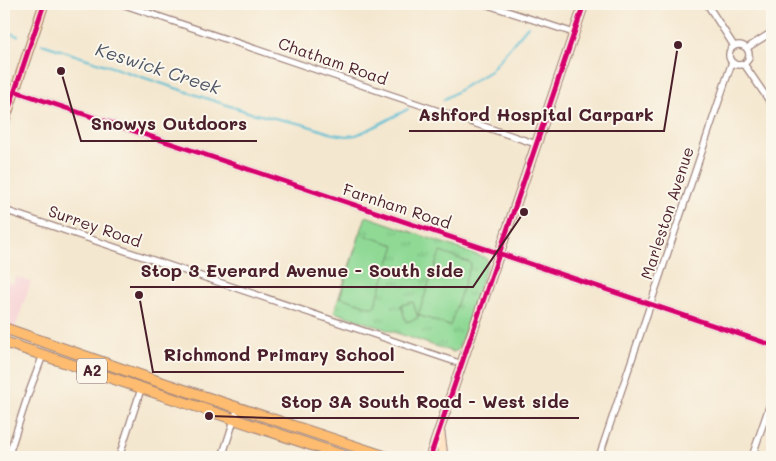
<svg xmlns="http://www.w3.org/2000/svg" width="776" height="461" viewBox="0 0 776 461" font-family="Mali,sans-serif">
  <style>
    .built { fill: #f7cfd3 }
    .park { fill: url(#park-tufts); stroke: #6c7c60 }
    .pitch { fill: #8fd995; stroke: #6c7c60 }
    .lines { fill: none; stroke-linecap: round; stroke-linejoin: round }
    .stream { stroke: #56bdd4; stroke-width: 2 }
    .street-casing { stroke: #9f837d; stroke-width: 8 }
    .secondary-casing { stroke: #9f837d; stroke-width: 11 }
    .primary-casing { stroke: #9f837d; stroke-width: 11 }
    .highway-casing { stroke: #9f837d; stroke-width: 12 }
    .street { stroke: #fff; stroke-width: 5.5 }
    .secondary { stroke: #fee4c5; stroke-width: 9 }
    .primary { stroke: #fdbc6f; stroke-width: 9 }
    .highway { stroke: #fdbc6f; stroke-width: 10 }
    .cycleway-casing { stroke: #fbf7ec; stroke-width: 8 }
    .cycleway { stroke: #d6006c; stroke-width: 5 }
    .labels { text-anchor: middle; stroke-width: 4; stroke-linejoin: round; paint-order: stroke }
    .shield { fill: #fbf7ec; stroke: #7f6065; stroke-width: 1 }
    .shield-label { font-size: 15px; font-weight: bold; fill: #4a1f2b }
    .street-label { font-size: 16px; fill: #4a1f2b; stroke: #fbf7ec }
    .water-label { font-size: 18px; font-style: italic; fill: #4e5666; stroke: #fbf7ec }
    .leader { fill: none; stroke: #4a1f2b; stroke-width: 2 }
    .callout-dot { fill: #4a1f2b; stroke: #fbf7ec; stroke-width: 2 }
    .callout-label { font-size: 18px; text-anchor: middle; font-weight: bold; fill: #4a1f2b; stroke: #fbf7ec; stroke-width: 4; stroke-linejoin: round; paint-order: stroke }
  </style>
  <defs>
    <pattern id="park-tufts" width="24" height="20" patternUnits="userSpaceOnUse" patternTransform="scale(1.25)"><rect width="24" height="20" fill="#8fd995"/><path d="M3 7l-1-3M5 7V3M7 7l1-3M15 17l-1-3M17 17v-4M19 17l1-3" fill="none" stroke="#7dba81"/></pattern>
  </defs>
  <rect width="100%" height="100%" fill="#fbf7ec"/>
  <filter id="ink" filterUnits="userSpaceOnUse"><feTurbulence type="fractalNoise" baseFrequency=".02" numOctaves="2"/><feDisplacementMap in="SourceGraphic" scale="10" xChannelSelector="R" yChannelSelector="G"/><feConvolveMatrix kernelMatrix="1 2 1 2 8 2 1 2 1" color-interpolation-filters="sRGB"/></filter>
  <filter id="wash" filterUnits="userSpaceOnUse"><feTurbulence type="fractalNoise" baseFrequency=".0096" numOctaves="4" result="noise"/><feDisplacementMap in="SourceGraphic" scale="20" xChannelSelector="R" yChannelSelector="G"/><feGaussianBlur stdDeviation="1.12" result="paint"/><feColorMatrix in="noise" values="0 0 0 0 0 0 0 0 0 0 0 0 0 0 0 0 0 1.4 0 .05"/><feComposite in="paint" operator="in"/></filter>
  <g filter="url(#wash)">
    <rect width="100%" height="100%" fill="#f4e7cf"/>
    <path class="built" d="M16 277 31 282 15 328 4 324V281L13 284Z"/>
    <path class="park" d="M366 216 486 258 488 262 458 350 453 352 334 312Z"/>
    <g class="pitch">
      <path d="M360 234 395 245 374 308 340 297Z"/>
      <path d="M440 252 471 263 450 326 418 315Z"/>
      <path d="M413 302 418 318 406 322 401 305Z"/>
    </g>
    <g class="lines">
      <g class="stream">
        <path d="M4 31 18 36"/>
        <path d="M42 44 251 113 302 124 333 134 347 136 356 135 372 128 408 109"/>
        <path d="M443 100 490 71 528 26"/>
      </g>
    </g>
  </g>
  <g filter="url(#ink)">
    <g class="lines">
      <g class="street-casing">
        <g id="street">
          <path d="M122 4 536 144"/>
          <path d="M485 4 574 33"/>
          <path d="M707 4 734 46"/>
          <circle cx="739" cy="55" r="10"/>
          <path d="M747 48 772 32"/>
          <path d="M744 64 772 105"/>
          <path d="M15 91 772 345"/>
          <path d="M4 210 462 364"/>
          <path d="M8 457 29 392 43 355"/>
          <path d="M119 457 142 386"/>
          <path d="M222 457 238 408"/>
          <path d="M599 457 732 62"/>
          <path d="M752 457 772 398"/>
        </g>
      </g>
      <g class="secondary-casing">
        <g id="secondary">
          <path d="M440 433 443 457"/>
          <path d="M430 457 584 4"/>
        </g>
      </g>
      <g class="primary-casing">
        <path id="primary" d="M4 123 44 4"/>
      </g>
      <g class="highway-casing">
        <g id="highway">
          <path d="M4 328 145 377 387 457"/>
          <path d="M4 342 347 457"/>
        </g>
      </g>
      <use href="#street" class="street"/>
      <use href="#secondary" class="secondary"/>
      <use href="#primary" class="primary"/>
      <use href="#highway" class="highway"/>
      <g class="cycleway-casing">
        <g id="cycleway">
          <path d="M15 91 772 345"/>
          <path d="M4 123 44 4"/>
          <path d="M430 457 584 4"/>
        </g>
      </g>
      <use href="#cycleway" class="cycleway"/>
    </g>
  </g>
  <g class="labels">
    <rect class="shield" x="77" y="358.5" width="30" height="25" rx="4"/>
    <g class="shield-label">
      <text x="92" y="376">A2</text>
    </g>
    <g class="street-label">
      <text transform="translate(333 61) rotate(19)" y="6">Chatham Road</text>
      <text transform="translate(397 206) rotate(18)" y="6">Farnham Road</text>
      <text transform="translate(667 213) rotate(-72)" y="6">Marleston Avenue</text>
      <text transform="translate(95 226) rotate(19)" y="6">Surrey Road</text>
    </g>
    <g class="water-label">
      <text transform="translate(158 69) rotate(18)" y="6">Keswick Creek</text>
    </g>
  </g>
  <path class="leader" d="M678 45L664 131H409M61 71L81 141H257M524 212L473 287H130M139 295L153 372H404M209 416L271 418H579"/>
  <g class="callout-dot">
    <circle cx="678" cy="45" r="5"/>
    <circle cx="61" cy="71" r="5"/>
    <circle cx="524" cy="212" r="5"/>
    <circle cx="139" cy="295" r="5"/>
    <circle cx="209" cy="416" r="5"/>
  </g>
  <g class="callout-label">
    <text x="536" y="121">Ashford Hospital Carpark</text>
    <text x="169" y="130">Snowys Outdoors</text>
    <text x="302" y="277">Stop 3 Everard Avenue - South side</text>
    <text x="279" y="361">Richmond Primary School</text>
    <text x="425" y="408">Stop 3A South Road - West side</text>
  </g>
  <rect width="776" height="461" fill="none" stroke="#fbf7ec" stroke-width="20"/>
</svg>
